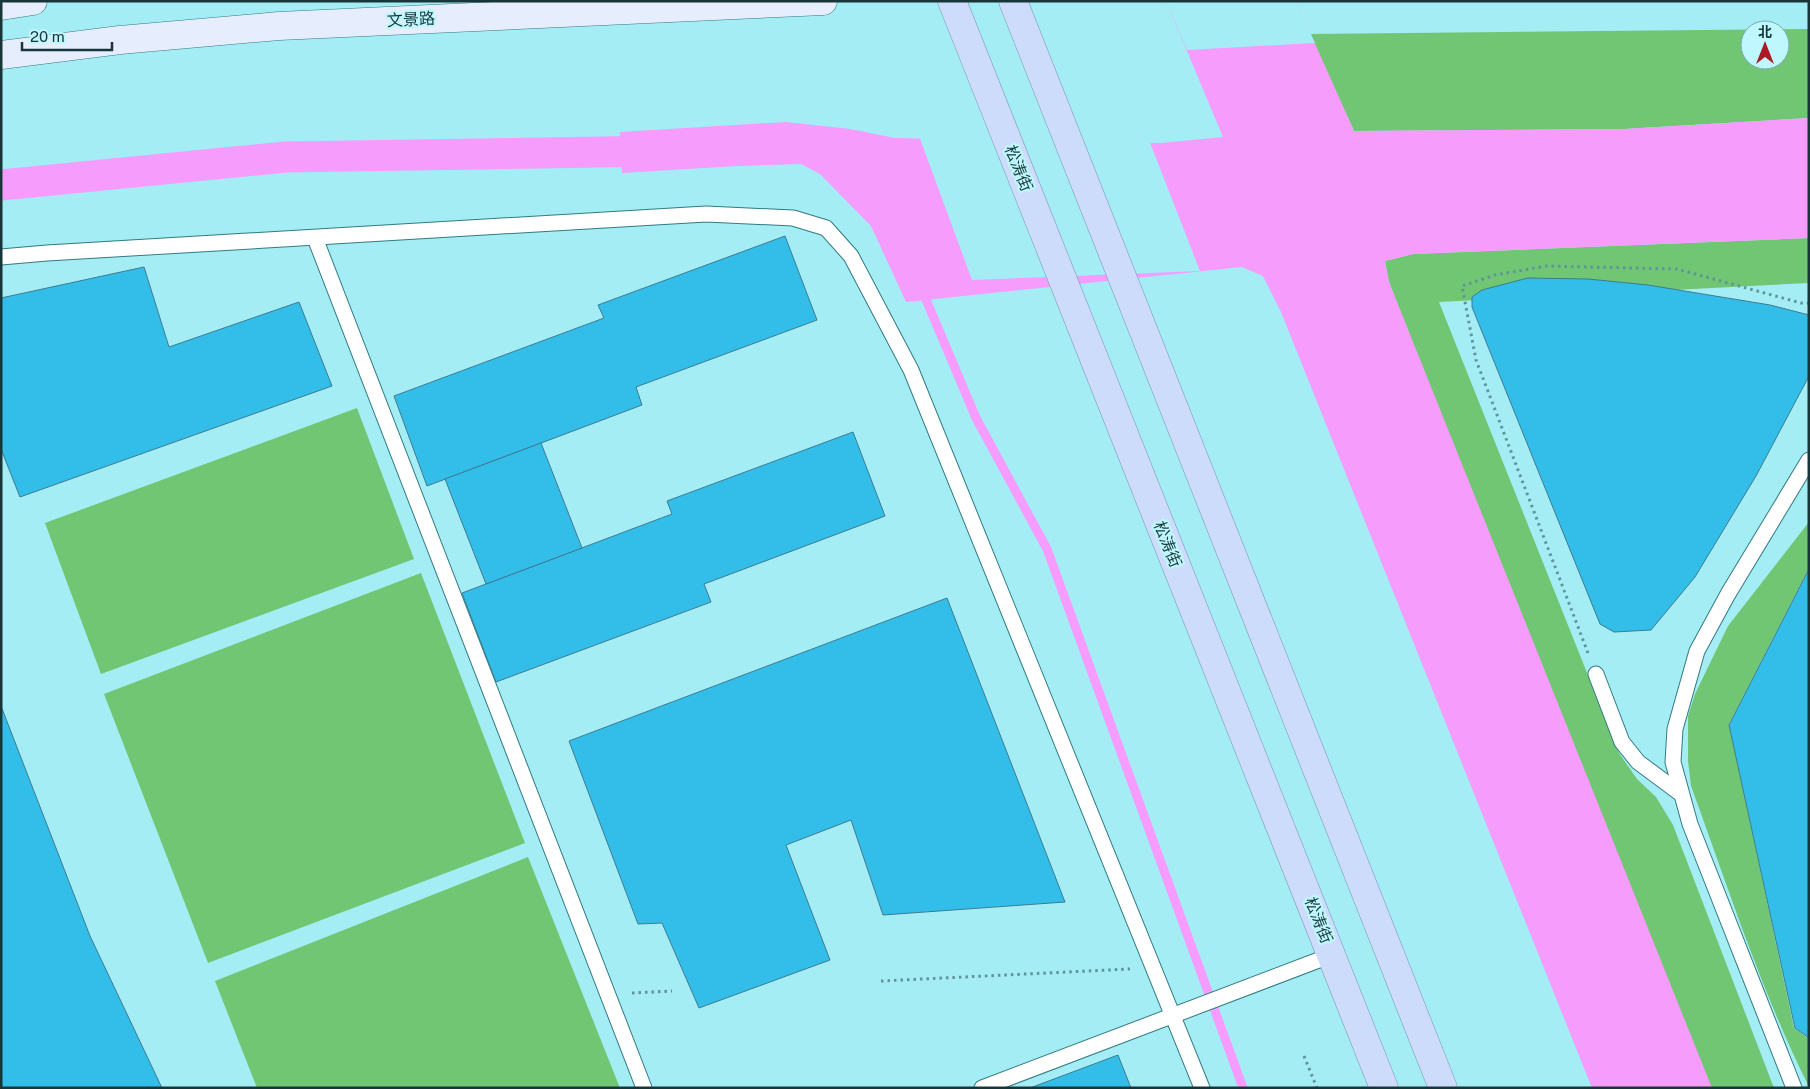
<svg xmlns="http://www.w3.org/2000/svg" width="1810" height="1089" viewBox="0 0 1810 1089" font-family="'Public Sans','Noto Sans SC',sans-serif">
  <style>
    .green { fill: #71c673; fill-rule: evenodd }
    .water { fill: #f69cfc }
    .pier { fill: #a4edf5 }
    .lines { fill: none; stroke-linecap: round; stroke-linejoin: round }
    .stream { stroke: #f69cfc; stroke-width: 9 }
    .canal { stroke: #f69cfc; stroke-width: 31 }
    .building { fill: #33beea; stroke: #3d7b92 }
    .service-casing { stroke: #317b82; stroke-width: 17 }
    .secondary-casing { stroke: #317b82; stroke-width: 29 }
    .primary-casing { stroke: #7892b6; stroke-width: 29 }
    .path { stroke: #60949a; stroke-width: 3; stroke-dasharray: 2.5 4; stroke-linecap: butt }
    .service { stroke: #fff; stroke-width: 15 }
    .secondary { stroke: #e6edfd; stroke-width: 28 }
    .primary { stroke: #cddcfb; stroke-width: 28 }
    .labels { text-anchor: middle; stroke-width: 4.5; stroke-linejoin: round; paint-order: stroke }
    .street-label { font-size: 16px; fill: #183639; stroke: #bef7fd }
  </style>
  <rect width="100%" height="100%" fill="#a4edf5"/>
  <g class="green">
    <path d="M1809 29V118L1624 129 1354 131 1310 34ZM1750 30H1780V60H1750Z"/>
    <path d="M1809 238V283L1439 302 1619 753 1637 779 1656 797 1673 825 1774 1088H1704L1389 282 1385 261 1413 254Z"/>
    <path d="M357 408 414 559 101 674 45 523Z"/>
    <path d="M1809 522V568L1729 724 1794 1028 1809 1039V1087C1761 991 1728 887 1691 786L1688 761V716L1695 694 1728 626Z"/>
    <path d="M421 573 525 843 208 963 104 694Z"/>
    <path d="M528 857 620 1088H257L215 981Z"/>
  </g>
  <path class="water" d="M1166 1H1296L1354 131 1624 129 1809 118V238L1413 254 1385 261 1389 282 1712 1088H1592L1281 312 1263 276 1242 267 906 302 871 226 820 174 801 164 737 166 622 173 620 132 786 122 850 129 895 138 1161 143 1223 137Z"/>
  <g class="pier">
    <path d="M1166 1H1296L1315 43 1187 50Z"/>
    <path d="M919 136 1149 140 1200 271 972 280Z"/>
  </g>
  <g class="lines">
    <path class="stream" d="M922 290 976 418 1047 549 1243 1088"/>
    <path class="canal" d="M1 185 286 157 664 151"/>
  </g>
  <g class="building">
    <path d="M785 236 817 320 636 387 642 405 427 486 394 396 604 318 598 305Z"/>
    <path d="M144 267 169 347 299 302 332 386 20 497 1 449V298Z"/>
    <path d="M1528 278 1588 279 1648 285 1770 305 1809 315V376L1756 476 1695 577 1651 630 1614 632 1600 624 1472 307V297L1482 290Z"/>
    <path d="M853 432 885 516 704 584 711 602 496 682 462 593 672 514 667 501Z"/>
    <path d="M541 443 582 548 486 584 445 479Z"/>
    <path d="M1809 569V1038L1795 1028 1729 725Z"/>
    <path d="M947 598 1065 902 883 915 851 820 786 845 830 960 699 1008 662 923 638 924 569 741Z"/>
    <path d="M1 706 90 936 162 1088H1Z"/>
    <path d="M1118 1055 1131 1088H1030Z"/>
  </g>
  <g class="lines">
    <g class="service-casing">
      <g id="service">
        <path d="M315 238 644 1088"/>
        <path d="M1 257 47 253 706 214 793 218 826 228 851 256 911 370 1202 1088"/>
        <path d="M1596 674 1622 742 1638 762 1681 794"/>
        <path d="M982 1088 1332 955"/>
        <path d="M1794 1088 1690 824 1673 762 1675 729 1697 651 1728 594 1809 460"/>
      </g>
    </g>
    <g class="secondary-casing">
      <g id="secondary">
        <path d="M1 6 33 1"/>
        <path d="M1 55 120 40 279 26 823 1"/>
      </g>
    </g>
    <g class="primary-casing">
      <g id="primary">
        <path d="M952 1 1384 1088"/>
        <path d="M1013 1 1443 1088"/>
      </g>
    </g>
    <g class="path">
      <path d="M1588 653 1476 360 1462 286 1495 275 1547 266 1677 269 1801 303H1809"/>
      <path d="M881 981 1130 969"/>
      <path d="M632 993 672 991"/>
      <path d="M1304 1056 1317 1088"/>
    </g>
    <use href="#service" class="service"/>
    <use href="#secondary" class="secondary"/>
    <use href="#primary" class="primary"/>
  </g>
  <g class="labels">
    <g class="street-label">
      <text transform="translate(411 19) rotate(-3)" y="6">文景路</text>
      <text transform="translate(1019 168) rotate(68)" y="6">松涛街</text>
      <text transform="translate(1168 544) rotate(68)" y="6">松涛街</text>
      <text transform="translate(1319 920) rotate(68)" y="6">松涛街</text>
    </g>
  </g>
  <rect width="1810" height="1089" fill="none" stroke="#183639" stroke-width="5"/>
  <g transform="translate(1765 45)"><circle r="24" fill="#bef7fd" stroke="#7caaaf"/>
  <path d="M0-4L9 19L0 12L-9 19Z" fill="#ac1923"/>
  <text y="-8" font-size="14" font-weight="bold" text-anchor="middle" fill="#183639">北</text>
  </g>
  <path d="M22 42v8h90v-8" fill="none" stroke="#183639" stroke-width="2.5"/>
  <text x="30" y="42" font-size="15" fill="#183639" stroke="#bef7fd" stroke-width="4" paint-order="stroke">20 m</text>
</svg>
